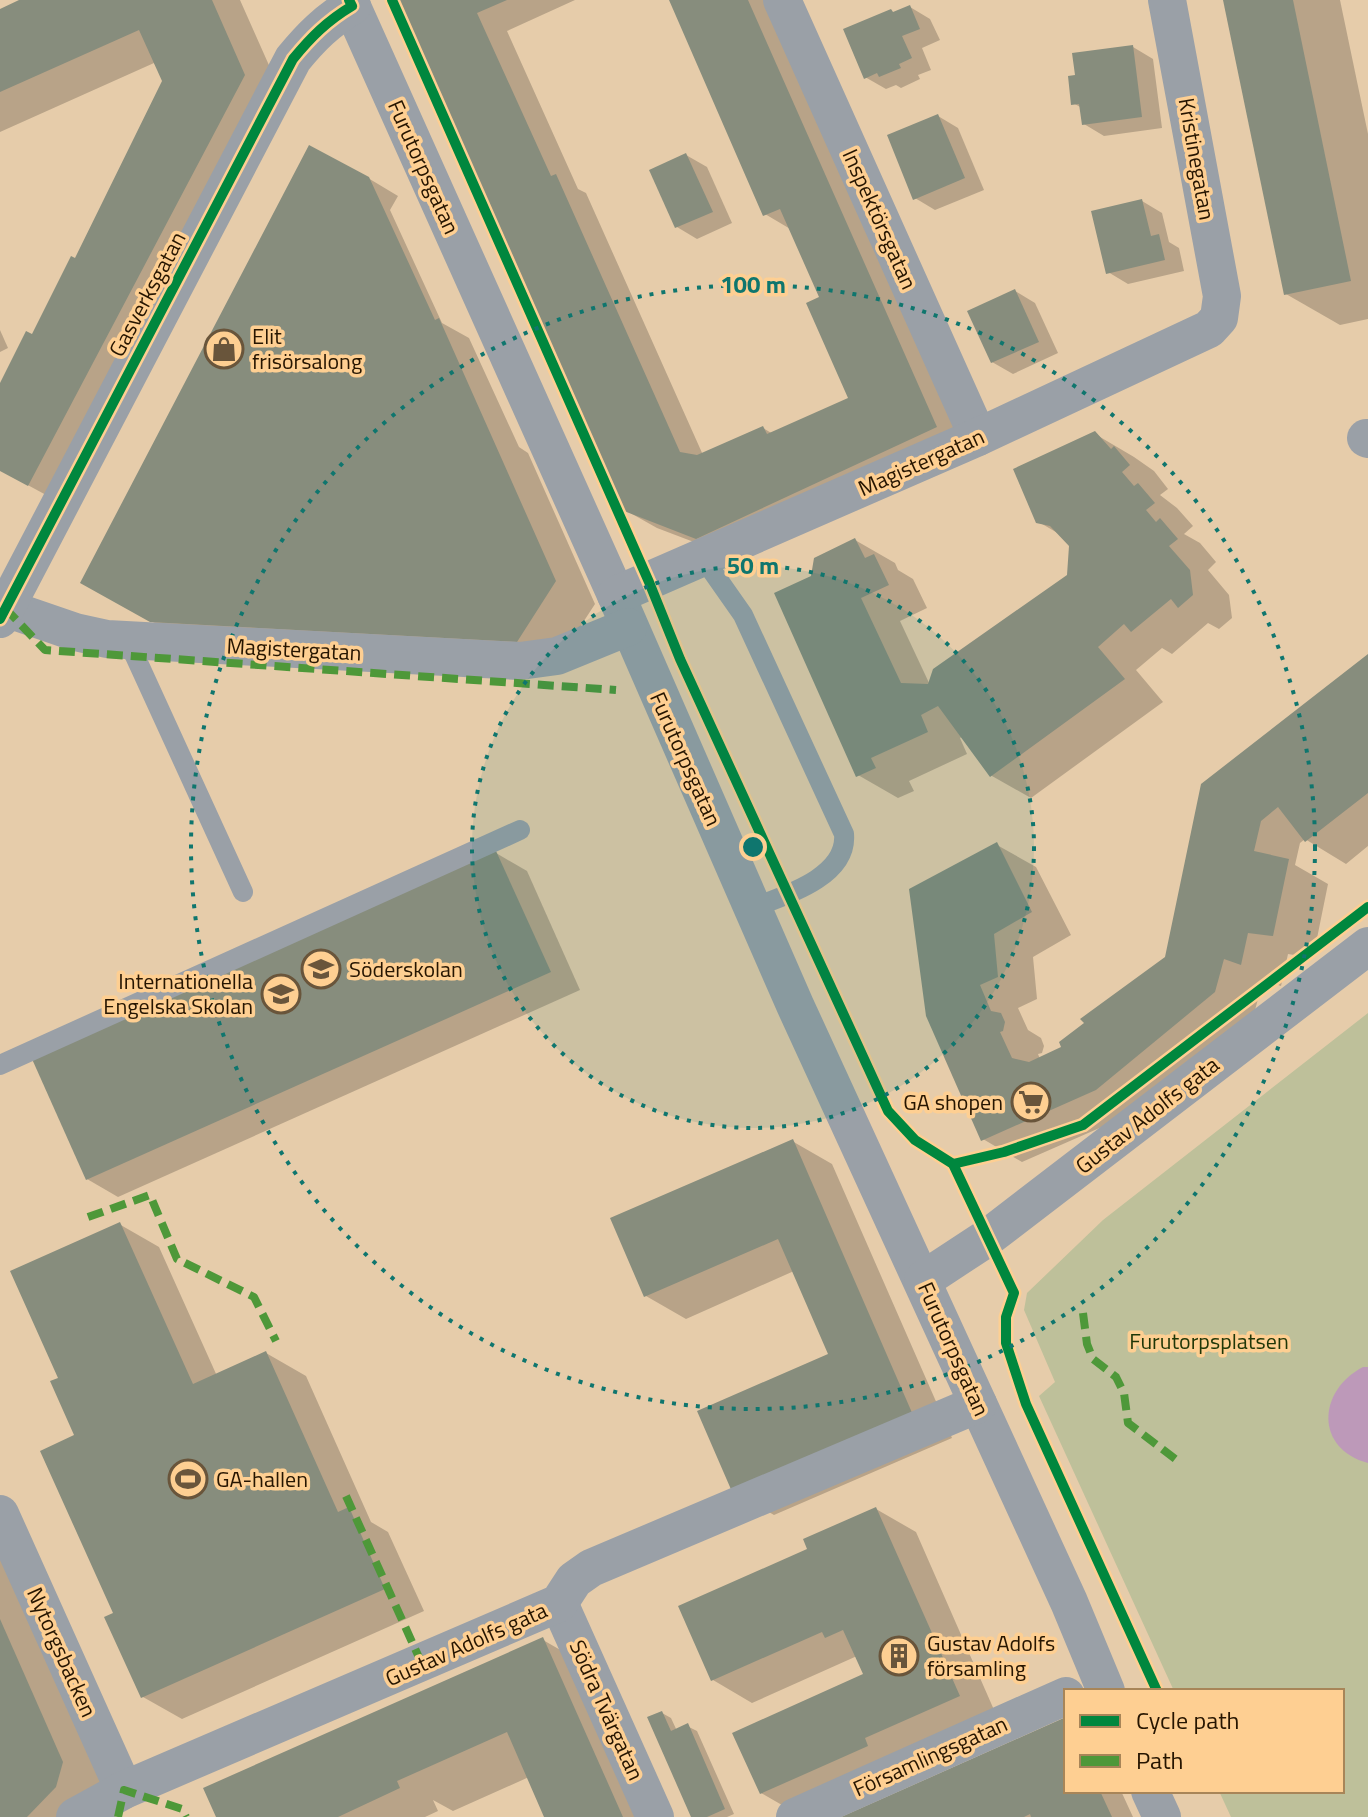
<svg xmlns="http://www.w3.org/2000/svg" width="1368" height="1817" viewBox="0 0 1368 1817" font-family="'Titillium Web',sans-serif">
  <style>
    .green { fill: #bec09a }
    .water { fill: #bd99b9 }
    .shadow { fill: #0003 }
    .building { fill: #878d7d }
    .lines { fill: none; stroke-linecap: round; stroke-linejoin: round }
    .lane { stroke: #9aa0a7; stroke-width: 20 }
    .street { stroke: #9aa0a7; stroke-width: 38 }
    .quiet { stroke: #4e9839; stroke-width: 8; stroke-dasharray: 16 8; stroke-linecap: butt }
    .cycleway-casing { stroke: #fecf92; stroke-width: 15 }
    .cycleway { stroke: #00873e; stroke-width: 10 }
    .ring { fill: none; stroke: #0f766e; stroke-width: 4; stroke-dasharray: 4 8 }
    .labels { text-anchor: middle; stroke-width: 7; stroke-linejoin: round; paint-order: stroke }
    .street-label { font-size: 22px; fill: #261500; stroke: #fecf92 }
    .poi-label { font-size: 22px; fill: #261500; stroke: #fecf92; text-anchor: start }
    .park-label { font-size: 22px; fill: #1e3607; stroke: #fecf92 }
    .centre { fill: #0f766e; stroke: #fecf92; stroke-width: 4 }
    .ring-label { font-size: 24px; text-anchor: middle; font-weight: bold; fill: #0f766e; stroke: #fecf92; stroke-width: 7; stroke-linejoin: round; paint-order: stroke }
  </style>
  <rect width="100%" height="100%" fill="#e6ccaa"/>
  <path class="green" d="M1368 1013V1817H1231L1219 1791H1342V1691H1174L1039 1396 1055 1382 1024 1310 1027 1293 1103 1220Z"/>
  <path class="water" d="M1363 1367H1368V1463C1315 1449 1317 1391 1363 1367Z"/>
  <g class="shadow">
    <path d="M24 0H240L284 99 59 502 0 470V387L44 343 75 261 164 81 154 63 0 132V11Z"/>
    <path d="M401 0H575L507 31 578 189 586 193 703 455 763 428 773 434 851 399 824 297 792 230 765 214 670 0H770L966 444 728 555 657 528 625 510Z"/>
    <path d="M1225 0H1340L1368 134V319L1340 325 1286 294Z"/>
    <path d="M910 7 930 19 940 40 922 48 931 70 918 75 920 79 901 88 896 85 886 89 865 77 895 14Z"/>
    <path d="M1133 47 1153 59 1162 128 1104 136 1084 124 1082 108 1073 103 1078 77Z"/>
    <path d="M938 116 958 128 984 190 935 210 915 198Z"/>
    <path d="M686 155 707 167 732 223 697 239 677 227Z"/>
    <path d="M368 178 398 196 390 210 442 323 469 338 519 447 528 453 595 604 556 664 183 639 82 582Z"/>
    <path d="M1142 201 1162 213 1169 242 1179 248 1184 271 1128 284 1108 272Z"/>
    <path d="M1015 291 1035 303 1058 353 1013 374 992 362Z"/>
    <path d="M0 330 8 348 0 352Z"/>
    <path d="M1095 434 1134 457 1154 471 1168 489 1160 495 1177 508 1193 526 1184 534 1200 543 1216 562 1208 570 1229 595 1232 618 1219 629 1208 623 1172 654 1162 648 1136 670 1163 702 1031 798 992 776 963 736 960 738 967 754 909 781 914 791 898 798 858 775 813 578 855 540 895 563 898 570 913 579 927 608 900 621 930 685 1069 576 1071 546 1061 535 1037 521Z"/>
    <path d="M1368 656V846L1346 864 1305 839 1300 843 1295 865 1328 884 1313 958 1288 954 1281 986 1263 980 1254 1014 1136 1112 1022 1162 983 1139 928 1016 997 845 1036 867 1071 935 1033 957 1037 999 1018 1008 1028 1030 1041 1038 1044 1046 1042 1053 1038 1054 1040 1059 1064 1048 1166 958Z"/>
    <path d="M496 853 527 871 580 990 118 1197 87 1179Z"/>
    <path d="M792 1141 832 1164 952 1438 774 1515 735 1492 831 1355 794 1271 686 1319 646 1296Z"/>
    <path d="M119 1224 159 1247 217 1376 266 1353 306 1376 371 1522 388 1532 424 1611 182 1719 143 1697 115 1614 77 1436 61 1379Z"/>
    <path d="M876 1509 916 1532 998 1719 801 1816 761 1793 866 1675 857 1656 752 1703 713 1680 810 1550Z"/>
    <path d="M0 1529 116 1794 111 1817H0Z"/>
    <path d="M543 1640 597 1671 662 1817H547L529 1777 453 1811 433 1800 438 1811 425 1817H218Z"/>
    <path d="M662 1713 671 1718 677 1731 687 1726 697 1731 734 1814 727 1817H693Z"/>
    <path d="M1066 1719V1791H1121L1133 1817H846Z"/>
  </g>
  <g class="building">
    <path d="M19 0H212L245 75 28 486 0 471V383L26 331 32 334 71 256 75 258 162 81 139 30 0 92V9Z"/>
    <path d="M398 0H507L477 13 551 176 556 174 680 452 697 455 763 426 767 434 848 398 806 303 819 297 780 209 763 216 669 0H748L937 427 696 539 624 511Z"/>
    <path d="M1223 0H1293L1351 281 1284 295Z"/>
    <path d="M910 5 920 29 902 36 912 58 899 64 901 68 879 77 877 73 864 79 843 29 891 9 893 12Z"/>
    <path d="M1133 45 1142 117 1082 125 1079 104 1071 105 1068 76 1075 75 1072 53Z"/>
    <path d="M938 114 965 178 913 200 887 135Z"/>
    <path d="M309 145 369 177 435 320 439 318 556 581 517 642 150 622 80 583Z"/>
    <path d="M686 153 713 212 675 228 649 170Z"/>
    <path d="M1142 199 1151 236 1159 234 1165 260 1106 274 1091 211Z"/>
    <path d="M1015 289 1039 342 991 363 967 311Z"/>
    <path d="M1095 431 1111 449 1114 446 1130 465 1122 472 1134 486 1138 483 1155 503 1146 510 1156 522 1160 518 1178 539 1169 546 1190 570 1193 595 1178 608 1171 599 1131 632 1124 624 1098 647 1125 679 990 777 938 706 921 715 928 732 871 758 876 768 856 777 774 593 811 576 814 558 855 538 865 558 874 554 889 585 861 598 901 683 928 684 933 669 1067 575 1069 546 1050 526 1036 523 1013 469Z"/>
    <path d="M1368 654V793L1305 842 1278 807 1261 821 1254 851 1289 859 1273 936 1248 933 1241 965 1224 959 1215 992 1096 1090 981 1141 926 1016 909 889 997 842 1032 912 994 934 998 977 980 985 991 1011 1001 1013 1005 1022 1003 1031 1000 1032 1012 1058 1029 1062 1061 1047 1059 1042 1084 1023 1080 1019 1165 957 1201 784Z"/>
    <path d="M496 851 551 972 86 1180 32 1059Z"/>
    <path d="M793 1139 913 1415 733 1494 697 1411 828 1354 778 1239 644 1297 610 1218Z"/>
    <path d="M120 1222 193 1384 266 1351 338 1512 349 1507 385 1589 141 1698 104 1617 113 1613 40 1451 74 1435 50 1381 58 1378 10 1271Z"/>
    <path d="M876 1507 960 1696 865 1738 868 1746 760 1794 732 1733 863 1674 843 1630 825 1638 822 1632 711 1681 678 1606 807 1549 803 1539Z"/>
    <path d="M0 1619 63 1762 56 1787 27 1817H0Z"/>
    <path d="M543 1637 623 1817H544L507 1732 397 1781 400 1788 338 1817H216L203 1788Z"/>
    <path d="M662 1711 671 1731 688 1723 725 1809 707 1817H691L647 1717Z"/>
    <path d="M1066 1717V1791H1100L1112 1817H1031L1030 1814 1024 1817H841Z"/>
  </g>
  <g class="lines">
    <g class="lane">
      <path d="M703 558 743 615 844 834C848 877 784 896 752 908"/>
      <path d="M125 640 135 656 243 892"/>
      <path d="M0 1065 520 830"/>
    </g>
    <g class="street">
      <path d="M349 0 616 595 795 1005 1069 1602 1106 1691"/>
      <path d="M782 0 978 437"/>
      <path d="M1366 438 1368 439"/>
      <path d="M616 595 978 437 1209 329 1219 318 1222 296 1167 0"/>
      <path d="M5 608 75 632 107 639 520 661 557 656 628 627"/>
      <path d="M0 619 293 59C311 37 327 21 352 6"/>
      <path d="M923 1280 987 1238 1368 946"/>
      <path d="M0 1514 124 1790"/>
      <path d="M559 1603 655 1817"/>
      <path d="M1150 1791 1162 1817"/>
      <path d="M75 1817 124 1790 559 1603 574 1580 591 1568 978 1404"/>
      <path d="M795 1817 1066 1696"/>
    </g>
    <g class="quiet">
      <path d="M5 608 45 650 616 690"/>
      <path d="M88 1217 150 1195 177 1259 254 1297 276 1341"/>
      <path d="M1083 1313 1087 1344 1093 1359 1116 1377 1124 1393 1128 1423 1178 1461"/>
      <path d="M346 1496 422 1664"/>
      <path d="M118 1817 124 1790 182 1809 186 1817"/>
    </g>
    <g class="cycleway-casing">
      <g id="cycleway">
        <path d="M392 0 649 582 680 659 888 1111 915 1140 953 1164 1014 1293 1006 1317V1343L1026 1404 1157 1691"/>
        <path d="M0 619 293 59C311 37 327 21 352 6L349 0"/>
        <path d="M953 1164 1004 1152 1083 1125 1368 907"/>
      </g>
    </g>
    <use href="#cycleway" class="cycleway"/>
  </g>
  <circle cx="753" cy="847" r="281" fill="#0f766e" fill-opacity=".12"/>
  <g class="ring">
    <circle cx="753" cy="847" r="281"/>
    <circle cx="753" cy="847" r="562"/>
  </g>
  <defs>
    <g id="shop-ring" transform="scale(2)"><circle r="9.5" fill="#fecf92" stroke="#69553b" stroke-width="1.5"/><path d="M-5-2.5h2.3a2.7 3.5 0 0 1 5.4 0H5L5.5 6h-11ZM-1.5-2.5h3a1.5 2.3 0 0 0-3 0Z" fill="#69553b"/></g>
    <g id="school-ring" transform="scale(2)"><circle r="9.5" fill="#fecf92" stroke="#69553b" stroke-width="1.5"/><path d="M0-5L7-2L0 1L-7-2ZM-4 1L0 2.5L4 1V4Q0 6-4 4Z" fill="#69553b"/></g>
    <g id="supermarket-ring" transform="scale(2)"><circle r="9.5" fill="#fecf92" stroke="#69553b" stroke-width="1.5"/><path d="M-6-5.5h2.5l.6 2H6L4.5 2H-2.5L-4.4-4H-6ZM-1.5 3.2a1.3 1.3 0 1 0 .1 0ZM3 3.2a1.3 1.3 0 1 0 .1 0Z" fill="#69553b"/></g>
    <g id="stadium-ring" transform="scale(2)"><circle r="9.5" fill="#fecf92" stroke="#69553b" stroke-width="1.5"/><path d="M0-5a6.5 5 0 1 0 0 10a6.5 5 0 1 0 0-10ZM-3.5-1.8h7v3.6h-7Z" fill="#69553b"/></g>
    <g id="building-ring" transform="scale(2)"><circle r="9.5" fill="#fecf92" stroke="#69553b" stroke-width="1.5"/><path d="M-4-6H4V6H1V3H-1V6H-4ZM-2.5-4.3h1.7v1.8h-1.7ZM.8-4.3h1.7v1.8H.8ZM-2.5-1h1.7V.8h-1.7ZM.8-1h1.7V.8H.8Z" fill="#69553b"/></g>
  </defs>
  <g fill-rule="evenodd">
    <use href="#shop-ring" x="224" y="349"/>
    <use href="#school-ring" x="321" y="969"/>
    <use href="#school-ring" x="281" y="994"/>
    <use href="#supermarket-ring" x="1031" y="1102"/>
    <use href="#stadium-ring" x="188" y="1479"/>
    <use href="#building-ring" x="899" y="1656"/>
  </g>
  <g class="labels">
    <g class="street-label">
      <text transform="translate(1197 159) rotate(80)" y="8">Kristinegatan</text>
      <text transform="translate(424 167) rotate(66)" y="8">Furutorpsgatan</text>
      <text transform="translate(880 219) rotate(66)" y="8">Inspektörsgatan</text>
      <text transform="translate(147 294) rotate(-62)" y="8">Gasverksgatan</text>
      <text transform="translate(921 462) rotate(-24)" y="8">Magistergatan</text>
      <text transform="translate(294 649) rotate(3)" y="8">Magistergatan</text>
      <text transform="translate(686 759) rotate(66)" y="8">Furutorpsgatan</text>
      <text transform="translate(1147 1115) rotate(-38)" y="8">Gustav Adolfs gata</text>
      <text transform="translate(954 1349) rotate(66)" y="8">Furutorpsgatan</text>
      <text transform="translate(466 1644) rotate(-24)" y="8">Gustav Adolfs gata</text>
      <text transform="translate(62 1652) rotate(66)" y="8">Nytorgsbacken</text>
      <text transform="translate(607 1710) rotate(66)" y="8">Södra Tvärgatan</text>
      <text transform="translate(930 1756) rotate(-24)" y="8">Församlingsgatan</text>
    </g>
    <g class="poi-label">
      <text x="252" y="344">Elit<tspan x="252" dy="25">frisörsalong</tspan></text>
      <text x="349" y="977">Söderskolan</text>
      <text x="253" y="989" text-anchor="end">Internationella<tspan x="253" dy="25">Engelska Skolan</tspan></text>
      <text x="1003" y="1110" text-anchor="end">GA shopen</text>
      <text x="216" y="1487">GA-hallen</text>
      <text x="927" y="1651">Gustav Adolfs<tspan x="927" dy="25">församling</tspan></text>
    </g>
    <g class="park-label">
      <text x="1209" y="1349">Furutorpsplatsen</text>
    </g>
  </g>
  <circle cx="753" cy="847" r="12" class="centre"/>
  <g class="ring-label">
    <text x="753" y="293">100 m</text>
    <text x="753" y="574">50 m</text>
  </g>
  <rect x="1064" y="1689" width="280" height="104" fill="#fecf92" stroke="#a88558" stroke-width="2"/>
  <rect x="1080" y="1715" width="40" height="12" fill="#00873e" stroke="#a88558" stroke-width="2"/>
  <text x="1136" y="1729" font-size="24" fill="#261500">Cycle path</text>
  <rect x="1080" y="1755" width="40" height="12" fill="#4e9839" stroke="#a88558" stroke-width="2"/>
  <text x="1136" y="1769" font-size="24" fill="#261500">Path</text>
</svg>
